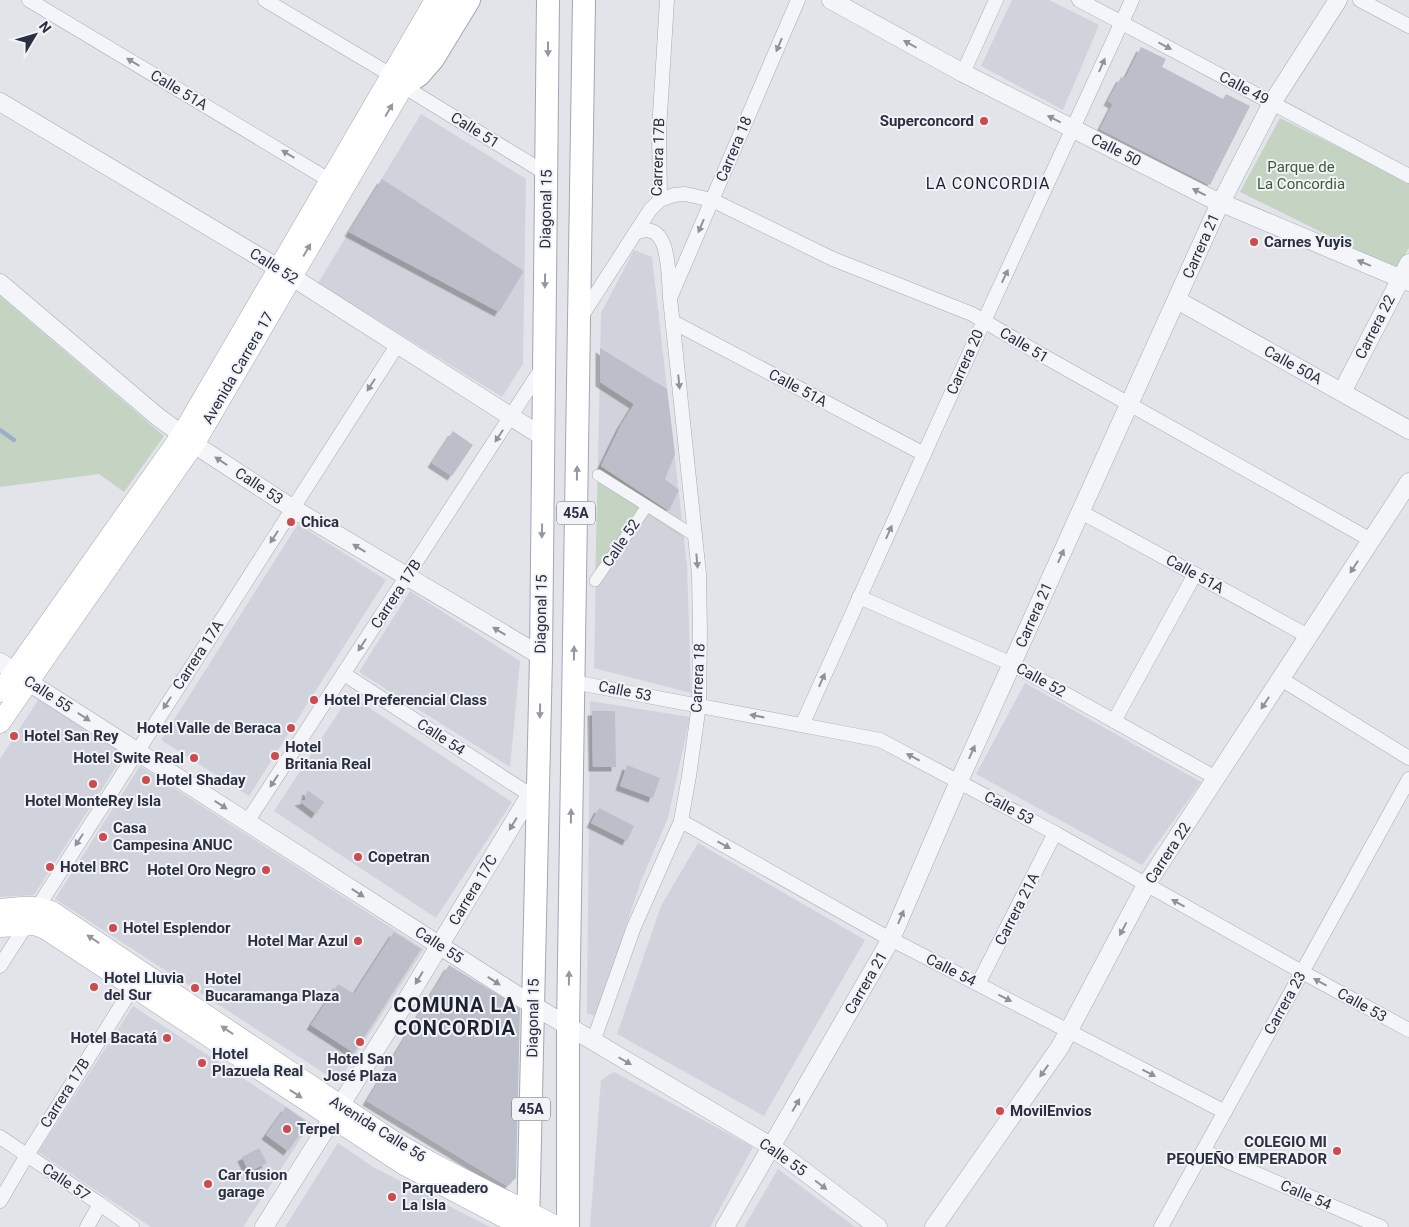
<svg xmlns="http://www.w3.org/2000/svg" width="1409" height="1227" viewBox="0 0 1409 1227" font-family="Roboto,sans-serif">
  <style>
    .built { fill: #d0d3dc }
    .green { fill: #c5d3c3 }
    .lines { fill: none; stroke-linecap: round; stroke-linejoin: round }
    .stream { stroke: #9eaec9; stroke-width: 4.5 }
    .building { fill: #bcbfc9; filter: url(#shadow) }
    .pedestrian-casing { stroke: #a7aab4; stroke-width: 12 }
    .minor-casing { stroke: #a7aab4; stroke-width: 15 }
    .tertiary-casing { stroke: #a7aab4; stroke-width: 19 }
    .secondary-casing { stroke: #a7aab4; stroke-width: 21 }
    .primary-casing { stroke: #a1a7b5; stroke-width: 24 }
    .pedestrian { stroke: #f4f5f8; stroke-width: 11 }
    .minor { stroke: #f4f5f8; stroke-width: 14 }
    .tertiary { stroke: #f4f5f8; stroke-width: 18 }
    .secondary { stroke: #fff; stroke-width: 20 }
    .primary { stroke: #fff; stroke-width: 22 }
    .oneway { fill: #8f929c }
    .oneway2 { fill: #9498a0 }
    .poi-dot { fill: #cb4b4f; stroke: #f1f3f7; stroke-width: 2 }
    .labels { text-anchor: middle; stroke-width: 4; stroke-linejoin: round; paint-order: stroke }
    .shield { fill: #f1f3f7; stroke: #666a78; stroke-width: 1 }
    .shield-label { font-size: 14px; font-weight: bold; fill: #2a3041 }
    .street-label { font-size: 15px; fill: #2a3041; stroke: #f1f3f7 }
    .poi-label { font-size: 15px; font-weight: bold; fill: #2a3041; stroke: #f1f3f7; text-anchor: start }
    .park-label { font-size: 15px; fill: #3b5c38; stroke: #f1f3f7 }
    .neighbourhood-label { font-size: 16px; letter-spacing: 1px; fill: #1c2132; stroke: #f1f3f7 }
    .district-label { font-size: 20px; font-weight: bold; letter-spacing: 1px; fill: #1c2132; stroke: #f1f3f7 }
  </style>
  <defs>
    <filter id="shadow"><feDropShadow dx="-4.5" dy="4.5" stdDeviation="0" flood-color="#0004"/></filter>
  </defs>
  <rect width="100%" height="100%" fill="#e2e4ea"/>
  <g class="built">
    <path d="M1012 0H1049L1099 25 1063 110 981 66Z"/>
    <path d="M421 114 526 179 523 364 502 397 318 283Z"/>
    <path d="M634 250 652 257 687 565 691 693 594 668 601 313Z"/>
    <path d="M298 524 386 580 249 796 161 740Z"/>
    <path d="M410 591 520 661 510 767 359 672Z"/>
    <path d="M1025 683 1201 782 1142 865 976 774Z"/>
    <path d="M350 695 512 802 436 918 274 811Z"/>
    <path d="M40 697 125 753 34 895 0 897V759Z"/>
    <path d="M590 701 690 717 668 818 641 881 596 1016 587 1013Z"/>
    <path d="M140 766 424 949 338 1082 55 899Z"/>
    <path d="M698 843 865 940 764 1116 617 1034 661 906Z"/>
    <path d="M133 1006 311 1123 243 1227H151L38 1152Z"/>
    <path d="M614 1072 753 1147 710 1227H590L601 1080Z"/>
    <path d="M338 1143 373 1167 490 1227H285Z"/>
    <path d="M778 1169 855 1227H744Z"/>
  </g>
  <g class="green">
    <path d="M1280 118 1409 182V248L1396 269 1240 192Z"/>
    <path d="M0 296 164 436 124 492 99 474 0 487Z"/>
    <path d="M598 466H601L682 521 684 539 648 514 595 586Z"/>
  </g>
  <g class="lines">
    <path class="stream" d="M0 430 14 440"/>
  </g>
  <g class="building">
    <path d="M1141 47 1166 59 1162 67 1223 99 1226 94 1250 106 1210 185 1100 129 1113 104 1108 101 1121 77 1125 79Z"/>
    <path d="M382 179 524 271 499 312 349 232Z"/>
    <path d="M600 348 667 389 675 454 665 479 679 490 669 511 601 466 621 425 634 404 600 382Z"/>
    <path d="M453 431 473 445 452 476 432 463Z"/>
    <path d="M592 711H615L616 767H593Z"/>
    <path d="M627 765 660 778 653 798 620 786Z"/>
    <path d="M307 790 324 802 316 814 299 801 305 800Z"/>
    <path d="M599 808 634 826 627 841 591 823Z"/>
    <path d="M394 932 421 949 354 1053 311 1025 338 984 354 994Z"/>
    <path d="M449 965 520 1008 516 1178 507 1186 367 1101Z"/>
    <path d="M286 1107 308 1123 288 1151 266 1135Z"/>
    <path d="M259 1148 267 1163 249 1172 242 1157Z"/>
  </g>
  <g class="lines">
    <g class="pedestrian-casing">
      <g id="pedestrian">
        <path d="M598 475 695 536"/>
        <path d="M595 581 647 506"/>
      </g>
    </g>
    <g class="minor-casing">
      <g id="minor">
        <path d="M29 0 329 180"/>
        <path d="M265 0 391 75"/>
        <path d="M1079 0 1409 176"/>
        <path d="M1360 0 1409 26"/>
        <path d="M963 73 996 0"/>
        <path d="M403 86 547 174"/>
        <path d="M660 200 659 131 667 0"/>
        <path d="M635 233C671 217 668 274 670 296"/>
        <path d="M581 317 650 210 660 200 674 195 685 194 712 200 833 259 972 314 1040 354 1371 540"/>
        <path d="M673 322 924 454"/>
        <path d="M1081 512 1308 636"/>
        <path d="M859 597 1012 664 1216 778"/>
        <path d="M344 674 538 800"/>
        <path d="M1281 679 1409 758"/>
        <path d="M573 682 880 740 1055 833 1302 972 1409 1030"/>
        <path d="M1114 721 1195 574"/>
        <path d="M802 725 984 321 1132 0"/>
        <path d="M681 821 881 934 1225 1112"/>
        <path d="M247 822 542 368"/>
        <path d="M0 966 398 344"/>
        <path d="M978 984 1055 833"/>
        <path d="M593 1042 634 927 681 821 689 776 699 705 700 631 699 574 670 298 798 0"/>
        <path d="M0 1137 100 1204 132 1227"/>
        <path d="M1203 1151 1381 1227"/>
        <path d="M0 1201 27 1155 133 987"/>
        <path d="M87 1227 100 1204"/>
        <path d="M1161 1227 1409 779"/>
      </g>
    </g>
    <g class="tertiary-casing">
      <g id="tertiary">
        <path d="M831 0 963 73 1210 198 1409 282"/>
        <path d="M0 102 278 268 543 437"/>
        <path d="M0 283 158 417 203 450 292 508 541 656"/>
        <path d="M1177 300 1409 430"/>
        <path d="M1342 392 1409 263"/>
        <path d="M0 662 38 688 534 1006 772 1147 878 1227"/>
        <path d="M264 1227 406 1001 538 782"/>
        <path d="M725 1227 891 939 959 781 1215 214 1272 103 1338 0"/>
        <path d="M934 1227 1060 1047 1146 885 1409 482"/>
      </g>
    </g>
    <g class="secondary-casing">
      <g id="secondary">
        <path d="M0 692 182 434 435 0"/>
        <path d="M0 723 195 443 454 0"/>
        <path d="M0 909C19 907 35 904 53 912L395 1142 436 1165 558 1227"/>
        <path d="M0 927 35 925 45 929 404 1165 522 1227"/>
      </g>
    </g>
    <g class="primary-casing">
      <g id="primary">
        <path d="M403 86 419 75 433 59 469 0"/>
        <path d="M528 1227 541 656 548 0"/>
        <path d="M568 1227V1027L584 0"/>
      </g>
    </g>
    <use href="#pedestrian" class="pedestrian"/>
    <use href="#minor" class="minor"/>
    <use href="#tertiary" class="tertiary"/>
    <use href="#secondary" class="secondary"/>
    <use href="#primary" class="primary"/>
  </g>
  <defs><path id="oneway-solid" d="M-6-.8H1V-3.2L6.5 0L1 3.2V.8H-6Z" transform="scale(1.25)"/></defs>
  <g class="oneway">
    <use href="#oneway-solid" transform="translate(910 44) rotate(-151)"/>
    <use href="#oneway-solid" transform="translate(779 45) rotate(113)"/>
    <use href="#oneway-solid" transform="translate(1165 46) rotate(28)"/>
    <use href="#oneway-solid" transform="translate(133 62) rotate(-149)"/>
    <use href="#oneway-solid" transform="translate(1102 65) rotate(-66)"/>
    <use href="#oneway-solid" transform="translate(1054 119) rotate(-153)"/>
    <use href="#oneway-solid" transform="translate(288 154) rotate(-149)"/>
    <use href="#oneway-solid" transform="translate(1199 192) rotate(-153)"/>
    <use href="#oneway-solid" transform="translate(701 226) rotate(113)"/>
    <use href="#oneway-solid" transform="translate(1364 263) rotate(-157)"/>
    <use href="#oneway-solid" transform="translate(1005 276) rotate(-65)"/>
    <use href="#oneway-solid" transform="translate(679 382) rotate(84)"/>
    <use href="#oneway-solid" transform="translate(371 385) rotate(123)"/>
    <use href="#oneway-solid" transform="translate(499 436) rotate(123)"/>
    <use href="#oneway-solid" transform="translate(221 461) rotate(-147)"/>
    <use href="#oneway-solid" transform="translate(889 532) rotate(-66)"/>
    <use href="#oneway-solid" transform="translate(274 537) rotate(123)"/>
    <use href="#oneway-solid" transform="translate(359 548) rotate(-149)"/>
    <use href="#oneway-solid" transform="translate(1061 556) rotate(-66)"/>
    <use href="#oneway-solid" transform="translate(697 561) rotate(85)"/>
    <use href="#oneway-solid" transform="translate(1354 567) rotate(123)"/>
    <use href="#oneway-solid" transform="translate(499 631) rotate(-149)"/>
    <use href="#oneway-solid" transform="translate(362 645) rotate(123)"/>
    <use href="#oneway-solid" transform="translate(822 680) rotate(-66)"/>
    <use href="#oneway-solid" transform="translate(167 703) rotate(123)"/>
    <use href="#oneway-solid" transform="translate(1265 703) rotate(123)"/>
    <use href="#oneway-solid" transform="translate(757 716) rotate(-169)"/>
    <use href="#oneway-solid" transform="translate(84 717) rotate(33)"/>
    <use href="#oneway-solid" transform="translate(972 752) rotate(-66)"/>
    <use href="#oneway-solid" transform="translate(913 757) rotate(-152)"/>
    <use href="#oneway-solid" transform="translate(274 781) rotate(123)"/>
    <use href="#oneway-solid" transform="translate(221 805) rotate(33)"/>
    <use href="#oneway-solid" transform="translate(513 824) rotate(121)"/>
    <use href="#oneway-solid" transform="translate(79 840) rotate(123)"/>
    <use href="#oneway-solid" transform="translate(724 845) rotate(29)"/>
    <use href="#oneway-solid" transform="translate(358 893) rotate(33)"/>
    <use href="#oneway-solid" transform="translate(1178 903) rotate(-151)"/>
    <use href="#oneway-solid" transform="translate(901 917) rotate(-67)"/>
    <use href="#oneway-solid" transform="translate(1123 929) rotate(118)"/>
    <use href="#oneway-solid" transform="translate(419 978) rotate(121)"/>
    <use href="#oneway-solid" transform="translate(494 981) rotate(33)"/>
    <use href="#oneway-solid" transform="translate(1320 982) rotate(-151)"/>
    <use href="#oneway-solid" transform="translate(1005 998) rotate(27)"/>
    <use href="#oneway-solid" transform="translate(625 1061) rotate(30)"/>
    <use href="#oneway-solid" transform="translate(1044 1071) rotate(125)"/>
    <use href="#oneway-solid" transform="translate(1149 1073) rotate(27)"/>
    <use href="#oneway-solid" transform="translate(796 1105) rotate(-60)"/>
    <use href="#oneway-solid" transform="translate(821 1185) rotate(37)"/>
  </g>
  <g class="oneway2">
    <use href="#oneway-solid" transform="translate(548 49) rotate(90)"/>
    <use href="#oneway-solid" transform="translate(389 110) rotate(-60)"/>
    <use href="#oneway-solid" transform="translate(307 250) rotate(-60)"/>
    <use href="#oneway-solid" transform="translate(545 281) rotate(91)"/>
    <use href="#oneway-solid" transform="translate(577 473) rotate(-89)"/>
    <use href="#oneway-solid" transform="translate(542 531) rotate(91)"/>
    <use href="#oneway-solid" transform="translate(574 653) rotate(-89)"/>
    <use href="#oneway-solid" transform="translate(540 711) rotate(91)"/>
    <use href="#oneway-solid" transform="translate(571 816) rotate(-89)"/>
    <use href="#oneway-solid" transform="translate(93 939) rotate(-146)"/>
    <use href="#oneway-solid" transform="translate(569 978) rotate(-89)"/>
    <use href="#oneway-solid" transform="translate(227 1030) rotate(-146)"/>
    <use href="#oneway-solid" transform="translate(296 1094) rotate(33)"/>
  </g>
  <g class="poi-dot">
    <circle cx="984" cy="121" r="5"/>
    <circle cx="1254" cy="242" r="5"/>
    <circle cx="291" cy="522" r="5"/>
    <circle cx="314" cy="700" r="5"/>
    <circle cx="291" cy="728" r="5"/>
    <circle cx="14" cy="736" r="5"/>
    <circle cx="275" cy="756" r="5"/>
    <circle cx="194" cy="758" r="5"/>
    <circle cx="146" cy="780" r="5"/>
    <circle cx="93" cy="784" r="5"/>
    <circle cx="103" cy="837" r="5"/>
    <circle cx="358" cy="857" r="5"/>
    <circle cx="50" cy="867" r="5"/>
    <circle cx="266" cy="870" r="5"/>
    <circle cx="113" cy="928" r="5"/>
    <circle cx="358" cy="941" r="5"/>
    <circle cx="94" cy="987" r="5"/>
    <circle cx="195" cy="988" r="5"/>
    <circle cx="167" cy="1038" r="5"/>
    <circle cx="360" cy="1042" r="5"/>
    <circle cx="202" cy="1063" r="5"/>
    <circle cx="1000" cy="1111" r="5"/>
    <circle cx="287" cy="1129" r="5"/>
    <circle cx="1337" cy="1151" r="5"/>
    <circle cx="208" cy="1184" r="5"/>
    <circle cx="392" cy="1197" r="5"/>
  </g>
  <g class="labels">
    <g class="shield">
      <rect x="557" y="501.5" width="38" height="23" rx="4"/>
      <rect x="512" y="1097.5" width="38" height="23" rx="4"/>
    </g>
    <g class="shield-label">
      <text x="576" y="518">45A</text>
      <text x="531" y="1114">45A</text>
    </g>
    <g class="street-label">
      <text transform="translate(1244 88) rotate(28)" y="5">Calle 49</text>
      <text transform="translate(179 90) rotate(31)" y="5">Calle 51A</text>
      <text transform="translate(475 130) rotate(32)" y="5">Calle 51</text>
      <text transform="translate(734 149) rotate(-67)" y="5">Carrera 18</text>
      <text transform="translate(1116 150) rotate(27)" y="5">Calle 50</text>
      <text transform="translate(658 157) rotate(-88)" y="5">Carrera 17B</text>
      <text transform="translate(546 209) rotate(-89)" y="5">Diagonal 15</text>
      <text transform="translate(1201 246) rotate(-66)" y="5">Carrera 21</text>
      <text transform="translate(274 266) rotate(32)" y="5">Calle 52</text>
      <text transform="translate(1375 327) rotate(-63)" y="5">Carrera 22</text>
      <text transform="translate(1024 345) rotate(31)" y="5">Calle 51</text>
      <text transform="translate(965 362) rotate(-66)" y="5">Carrera 20</text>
      <text transform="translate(1293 365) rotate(29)" y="5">Calle 50A</text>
      <text transform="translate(238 368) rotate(-60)" y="5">Avenida Carrera 17</text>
      <text transform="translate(798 388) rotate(28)" y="5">Calle 51A</text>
      <text transform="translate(259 486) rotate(33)" y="5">Calle 53</text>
      <text transform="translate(621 543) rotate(-56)" y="5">Calle 52</text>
      <text transform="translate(1195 574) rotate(29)" y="5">Calle 51A</text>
      <text transform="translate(396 594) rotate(-57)" y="5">Carrera 17B</text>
      <text transform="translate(541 614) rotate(-89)" y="5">Diagonal 15</text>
      <text transform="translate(1034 615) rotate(-66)" y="5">Carrera 21</text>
      <text transform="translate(198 655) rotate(-57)" y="5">Carrera 17A</text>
      <text transform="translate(698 678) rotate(-87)" y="5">Carrera 18</text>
      <text transform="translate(1041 680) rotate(29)" y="5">Calle 52</text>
      <text transform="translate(625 691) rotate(11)" y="5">Calle 53</text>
      <text transform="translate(48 694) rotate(33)" y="5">Calle 55</text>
      <text transform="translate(441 737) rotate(33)" y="5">Calle 54</text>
      <text transform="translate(1009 808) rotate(28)" y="5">Calle 53</text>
      <text transform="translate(1168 853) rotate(-57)" y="5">Carrera 22</text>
      <text transform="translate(473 890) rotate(-59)" y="5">Carrera 17C</text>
      <text transform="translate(1017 909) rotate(-63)" y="5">Carrera 21A</text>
      <text transform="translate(439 945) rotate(33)" y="5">Calle 55</text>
      <text transform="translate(951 970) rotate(27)" y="5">Calle 54</text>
      <text transform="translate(866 983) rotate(-60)" y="5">Carrera 21</text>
      <text transform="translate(1285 1003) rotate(-61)" y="5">Carrera 23</text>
      <text transform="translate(1362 1005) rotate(29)" y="5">Calle 53</text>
      <text transform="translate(533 1018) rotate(-89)" y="5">Diagonal 15</text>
      <text transform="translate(65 1093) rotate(-58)" y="5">Carrera 17B</text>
      <text transform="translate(378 1129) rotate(32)" y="5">Avenida Calle 56</text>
      <text transform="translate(783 1157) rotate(35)" y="5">Calle 55</text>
      <text transform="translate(66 1182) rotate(34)" y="5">Calle 57</text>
      <text transform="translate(1306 1195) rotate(23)" y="5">Calle 54</text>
    </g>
    <g class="poi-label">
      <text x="974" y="126" text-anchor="end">Superconcord</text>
      <text x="1264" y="247">Carnes Yuyis</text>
      <text x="301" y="527">Chica</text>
      <text x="324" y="705">Hotel Preferencial Class</text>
      <text x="281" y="733" text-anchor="end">Hotel Valle de Beraca</text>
      <text x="24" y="741">Hotel San Rey</text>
      <text x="285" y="752">Hotel<tspan x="285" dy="17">Britania Real</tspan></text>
      <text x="184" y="763" text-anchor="end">Hotel Swite Real</text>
      <text x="156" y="785">Hotel Shaday</text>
      <text x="93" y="806" text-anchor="middle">Hotel MonteRey Isla</text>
      <text x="113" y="833">Casa<tspan x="113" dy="17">Campesina ANUC</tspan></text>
      <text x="368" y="862">Copetran</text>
      <text x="60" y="872">Hotel BRC</text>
      <text x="256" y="875" text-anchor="end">Hotel Oro Negro</text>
      <text x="123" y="933">Hotel Esplendor</text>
      <text x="348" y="946" text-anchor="end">Hotel Mar Azul</text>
      <text x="104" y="983">Hotel Lluvia<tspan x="104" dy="17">del Sur</tspan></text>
      <text x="205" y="984">Hotel<tspan x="205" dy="17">Bucaramanga Plaza</tspan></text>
      <text x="157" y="1043" text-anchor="end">Hotel Bacatá</text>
      <text x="212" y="1059">Hotel<tspan x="212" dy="17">Plazuela Real</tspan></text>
      <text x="360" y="1064" text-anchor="middle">Hotel San<tspan x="360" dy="17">José Plaza</tspan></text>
      <text x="1010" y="1116">MovilEnvios</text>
      <text x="297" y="1134">Terpel</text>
      <text x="1327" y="1147" text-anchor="end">COLEGIO MI<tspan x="1327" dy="17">PEQUEÑO EMPERADOR</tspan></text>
      <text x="218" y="1180">Car fusion<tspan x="218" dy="17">garage</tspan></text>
      <text x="402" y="1193">Parqueadero<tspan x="402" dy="17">La Isla</tspan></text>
    </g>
    <g class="park-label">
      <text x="1301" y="172">Parque de<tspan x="1301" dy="17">La Concordia</tspan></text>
    </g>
    <g class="neighbourhood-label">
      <text x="988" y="189">LA CONCORDIA</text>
    </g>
    <g class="district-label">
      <text x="455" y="1012">COMUNA LA<tspan x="455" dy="23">CONCORDIA</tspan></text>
    </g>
  </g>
  <g transform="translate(35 35) rotate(52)" stroke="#f1f3f7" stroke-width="4" paint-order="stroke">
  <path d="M0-4L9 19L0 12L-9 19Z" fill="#2a3041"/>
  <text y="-8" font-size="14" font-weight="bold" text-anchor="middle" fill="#2a3041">N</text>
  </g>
</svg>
